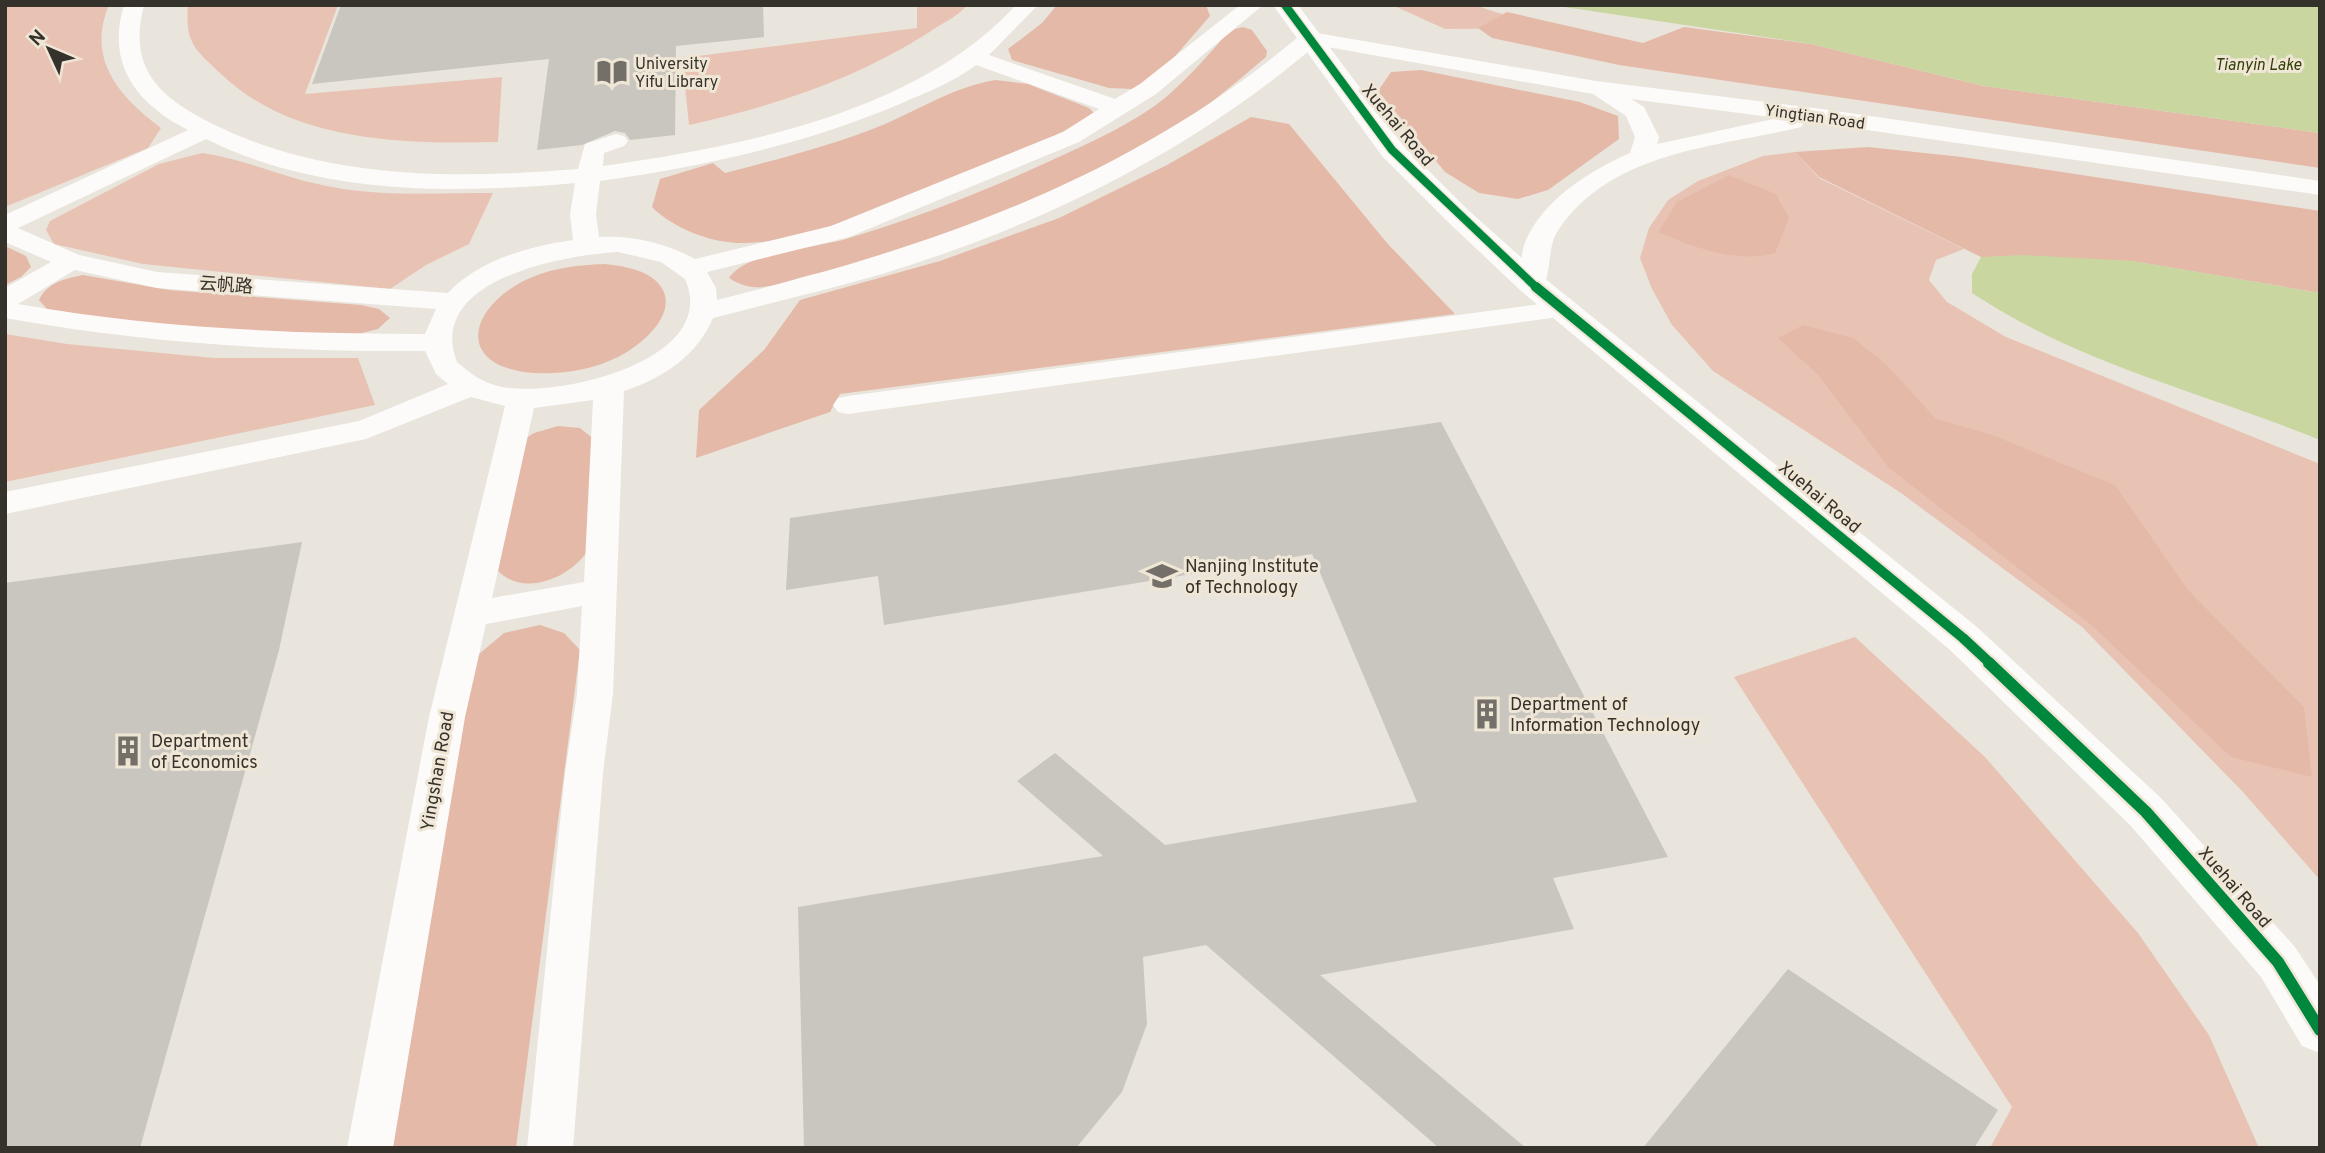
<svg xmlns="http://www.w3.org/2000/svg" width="2325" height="1153" viewBox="0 0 2325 1153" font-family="Overpass,'Noto Sans SC',sans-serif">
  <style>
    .green { fill: #e8c3b4 }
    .forest { fill: #e5b9a8 }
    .water { fill: #c9d6a0 }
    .building { fill: #c9c6bf }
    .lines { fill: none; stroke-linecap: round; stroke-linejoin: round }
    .lane { fill: #fcfbfa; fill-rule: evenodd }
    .street { fill: #fcfbfa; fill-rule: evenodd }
    .cycleway-far2-casing { stroke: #efe6d6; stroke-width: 11 }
    .cycleway-far1-casing { stroke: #efe6d6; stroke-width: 14 }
    .cycleway-casing { stroke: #efe6d6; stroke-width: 17 }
    .cycleway-far2 { stroke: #00873e; stroke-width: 8 }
    .cycleway-far1 { stroke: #00873e; stroke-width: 10 }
    .cycleway { stroke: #00873e; stroke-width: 12 }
    .labels { text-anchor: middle; stroke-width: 6; stroke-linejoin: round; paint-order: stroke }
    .far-poi-label { font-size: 16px; fill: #35312b; stroke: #efe6d6; text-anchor: start }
    .far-water-label { font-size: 16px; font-style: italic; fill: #333e06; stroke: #efe6d6 }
    .far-street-label { font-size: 16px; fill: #35312b; stroke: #efe6d6 }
    .street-label { font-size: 18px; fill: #35312b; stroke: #efe6d6 }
    .poi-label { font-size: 18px; fill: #35312b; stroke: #efe6d6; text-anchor: start }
  </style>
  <rect width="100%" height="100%" fill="#e9e5dc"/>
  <g class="green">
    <path d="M5 5H109C86 60 120 97 161 128L148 148 5 207Z"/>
    <path d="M188 5H338L305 94 502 77 498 142C404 144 292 143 220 73 194 49 185 42 188 5Z"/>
    <path d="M917 5H967C958 17 940 24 928 33 854 80 774 106 689 125L682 58 917 28Z"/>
    <path d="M1392 5H1474L1545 28 1445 29Z"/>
    <path d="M1795 152 1819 178 1964 249 1936 260 1929 280 1947 302 2006 337 2320 464V880L2242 791 2082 627 1901 493 1713 371 1672 325 1652 289 1640 258 1649 228 1668 200 1698 181 1763 156Z"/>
    <path d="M202 153C245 159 284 178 327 186 380 197 439 193 493 193L469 244 426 265 390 289 143 264 54 244 46 230 50 221 159 164Z"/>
    <path d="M5 334 67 344 214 358H358L375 405 5 482Z"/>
    <path d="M1855 637 1985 757 2138 933 2209 1035 2259 1148H1990L2012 1107 1734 677Z"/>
  </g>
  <g class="forest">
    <path d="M1057 5H1206L1210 16 1158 76 1132 89 1109 88 1012 60 1008 49 1042 23Z"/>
    <path d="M1507 12 1643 43 1684 27 1811 44 1984 86 2320 133V168L1619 65 1492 38 1478 28Z"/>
    <path d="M1243 27 1252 30 1267 51 1266 57C1226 91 1185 126 1138 151 1037 206 922 250 810 275 793 279 770 289 753 287 744 286 737 283 729 278 745 252 816 248 846 239 920 217 993 188 1063 155 1098 139 1135 122 1165 98 1186 80 1206 58 1224 37L1235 29Z"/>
    <path d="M1421 70 1580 102 1618 116 1619 139 1548 190 1518 199 1479 193 1445 172 1378 91 1391 72Z"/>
    <path d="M996 80 1028 84 1089 108 1095 114C1030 152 959 179 889 205 843 222 794 242 745 243 713 244 674 229 652 207L660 179 713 163 725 173C779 159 834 145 885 124 922 108 956 86 996 80Z"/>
    <path d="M1251 117 1289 124 1387 243 1455 314 840 394 830 412 696 458 699 410 764 350 800 300 940 261 1059 218 1167 165Z"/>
    <path d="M1868 147 1962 157 2320 211V293L2132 261 1983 258 1819 177 1795 152Z"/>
    <path d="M1729 175 1776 194 1789 218 1775 253C1739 264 1692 247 1658 232L1677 202Z"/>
    <path d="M5 246 26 256 31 267 21 277 5 285Z"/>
    <path d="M605 264C620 266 638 268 651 277 689 304 645 344 618 357 590 371 555 376 524 372 458 362 470 312 518 284 544 269 575 265 605 264Z"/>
    <path d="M83 275 169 290 361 305 379 309 390 318 378 329 358 334 253 332 126 321 47 309 39 300C48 282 64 279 83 275Z"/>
    <path d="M1803 325 1853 338 1886 364 1936 419 1990 434 2115 485 2188 590 2304 707 2312 777 2231 757 2090 624 1889 468 1818 375 1778 338Z"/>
    <path d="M558 426 580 428 595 440 590 547C573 577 525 598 498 571L520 442 534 433Z"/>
    <path d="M540 625 564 633 580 650 516 1148H385L473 659 504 633Z"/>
  </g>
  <g class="water">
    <path d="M1551 5H2320V133L1984 86 1811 44Z"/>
    <path d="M2022 255 2133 261 2320 293V440C2200 391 2081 365 1972 293V274L1981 257Z"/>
  </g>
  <g class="building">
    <path d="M341 5H763L764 37 676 46 675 135 630 140 625 133 615 131 582 145 537 150 549 59 312 84Z"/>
    <path d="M1441 422 1668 857 1553 878 1574 929 1320 975 1526 1148H1439L1206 945 1143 957 1147 1024 1122 1092 1076 1148H804L798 907 1103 856 1017 781 1055 753 1165 845 1417 802 1312 554 884 625 878 576 786 590 790 518Z"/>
    <path d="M302 542 279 650 140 1148H5V583Z"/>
    <path d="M1788 969 1998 1110 1974 1148H1643Z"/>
  </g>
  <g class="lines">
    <g class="lane">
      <path d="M124 5H144C127 69 160 98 213 124 325 180 456 179 578 169L585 144 616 134 624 136 628 141 624 146 604 153 603 166C740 147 919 112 1016 5H1038L989 55 1115 99 1140 84 1240 5H1263L1156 94 1079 142 849 237 707 272 716 288 717 300C934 246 1129 180 1303 33L1311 32 1596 81 1822 109 2320 181V195L1804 121 1801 127C1719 147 1613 150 1559 229 1546 247 1553 273 1541 290H1523L1519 284C1521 270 1520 254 1526 240 1544 199 1591 170 1630 153L1635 137 1626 116 1593 94 1316 45C1191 152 1040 226 882 274 827 290 770 303 713 318 697 356 663 378 624 391L613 694 603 773 573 1148H527L565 773 577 694 582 606 486 624 465 717 393 1148H347L429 717 505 406 471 397 366 439 5 514V492L359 421 448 384 436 374 425 351C284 352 144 343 5 318V288L51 262 5 242V215L188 130C136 104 106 64 124 5ZM976 65 1099 109 1063 132 831 226 695 259C666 243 632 235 599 237L596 214 600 181C704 166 803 145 900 104 926 92 953 83 976 65ZM1631 99 1778 118 1657 144 1659 137 1644 107ZM206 139C318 195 454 194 575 183L570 214 573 240C530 246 478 260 448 293L157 272 79 255 18 228ZM618 252 661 262 685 279C722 362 552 400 498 386 481 382 470 373 457 362 425 279 565 255 618 252ZM75 270 157 288 436 309 425 334C288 334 152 328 18 304ZM593 400 584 582 492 598 534 408Z"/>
      <path d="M1563 301 1573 303 1577 309 1573 315 848 414 838 412 833 405 838 398 848 396Z"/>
    </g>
    <path class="street" d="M1273 5H1298L1402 144 1467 209 1543 277 1977 627 2162 799 2295 947 2320 985V1053L2302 1046 2261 977 2130 825 1949 649 1521 291 1447 221 1382 156Z"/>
    <g class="cycleway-far2-casing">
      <path id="cycleway-far2" d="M1285 5 1392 150 1538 289"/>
    </g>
    <g class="cycleway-far1-casing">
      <path id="cycleway-far1" d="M1536 287 1963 638 1991 664"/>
    </g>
    <g class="cycleway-casing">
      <path id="cycleway" d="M1989 663 2146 812 2278 962 2320 1030"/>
    </g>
    <use href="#cycleway-far2" class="cycleway-far2"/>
    <use href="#cycleway-far1" class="cycleway-far1"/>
    <use href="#cycleway" class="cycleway"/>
  </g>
  <defs>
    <g id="library-bare" transform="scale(2.415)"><path d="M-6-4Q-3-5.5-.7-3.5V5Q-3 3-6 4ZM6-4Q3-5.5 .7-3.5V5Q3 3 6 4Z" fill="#747069" stroke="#efe6d6" stroke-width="2.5" paint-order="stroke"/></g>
    <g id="university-bare" transform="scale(2.415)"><path d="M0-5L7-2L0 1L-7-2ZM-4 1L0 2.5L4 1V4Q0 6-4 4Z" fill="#747069" stroke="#efe6d6" stroke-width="2.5" paint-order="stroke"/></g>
    <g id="building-bare" transform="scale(2.415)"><path d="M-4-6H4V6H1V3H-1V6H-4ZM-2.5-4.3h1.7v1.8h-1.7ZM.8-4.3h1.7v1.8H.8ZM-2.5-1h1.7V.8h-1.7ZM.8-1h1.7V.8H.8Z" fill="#747069" stroke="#efe6d6" stroke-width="2.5" paint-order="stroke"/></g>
  </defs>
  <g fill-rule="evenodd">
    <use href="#library-bare" x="612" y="72"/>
    <use href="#university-bare" x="1162" y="576"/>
    <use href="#building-bare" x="1487" y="714"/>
    <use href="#building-bare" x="128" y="751"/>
  </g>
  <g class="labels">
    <g class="far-poi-label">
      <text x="635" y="69">University<tspan x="635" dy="18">Yifu Library</tspan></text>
    </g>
    <g class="far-water-label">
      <text x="2258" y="70">Tianyin Lake</text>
    </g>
    <g class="far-street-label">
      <text transform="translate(1815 116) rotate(8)" y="6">Yingtian Road</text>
    </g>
    <g class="street-label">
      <text transform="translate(1398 125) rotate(50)" y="6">Xuehai Road</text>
      <text transform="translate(226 285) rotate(4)" y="6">云帆路</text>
      <text transform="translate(1820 497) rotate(40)" y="6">Xuehai Road</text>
      <text transform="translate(437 771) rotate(-80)" y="6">Yingshan Road</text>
      <text transform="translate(2235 887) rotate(49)" y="6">Xuehai Road</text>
    </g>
    <g class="poi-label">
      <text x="1185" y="572">Nanjing Institute<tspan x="1185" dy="21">of Technology</tspan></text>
      <text x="1510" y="710">Department of<tspan x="1510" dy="21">Information Technology</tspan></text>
      <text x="151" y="747">Department<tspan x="151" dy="21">of Economics</tspan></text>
    </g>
  </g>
  <rect width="2325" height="1153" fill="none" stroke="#35312b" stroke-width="14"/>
  <g transform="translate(49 49) rotate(314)" stroke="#efe6d6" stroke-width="5" paint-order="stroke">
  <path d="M0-5L12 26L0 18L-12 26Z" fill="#35312b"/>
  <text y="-10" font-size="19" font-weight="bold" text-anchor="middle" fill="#35312b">N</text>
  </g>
</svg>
